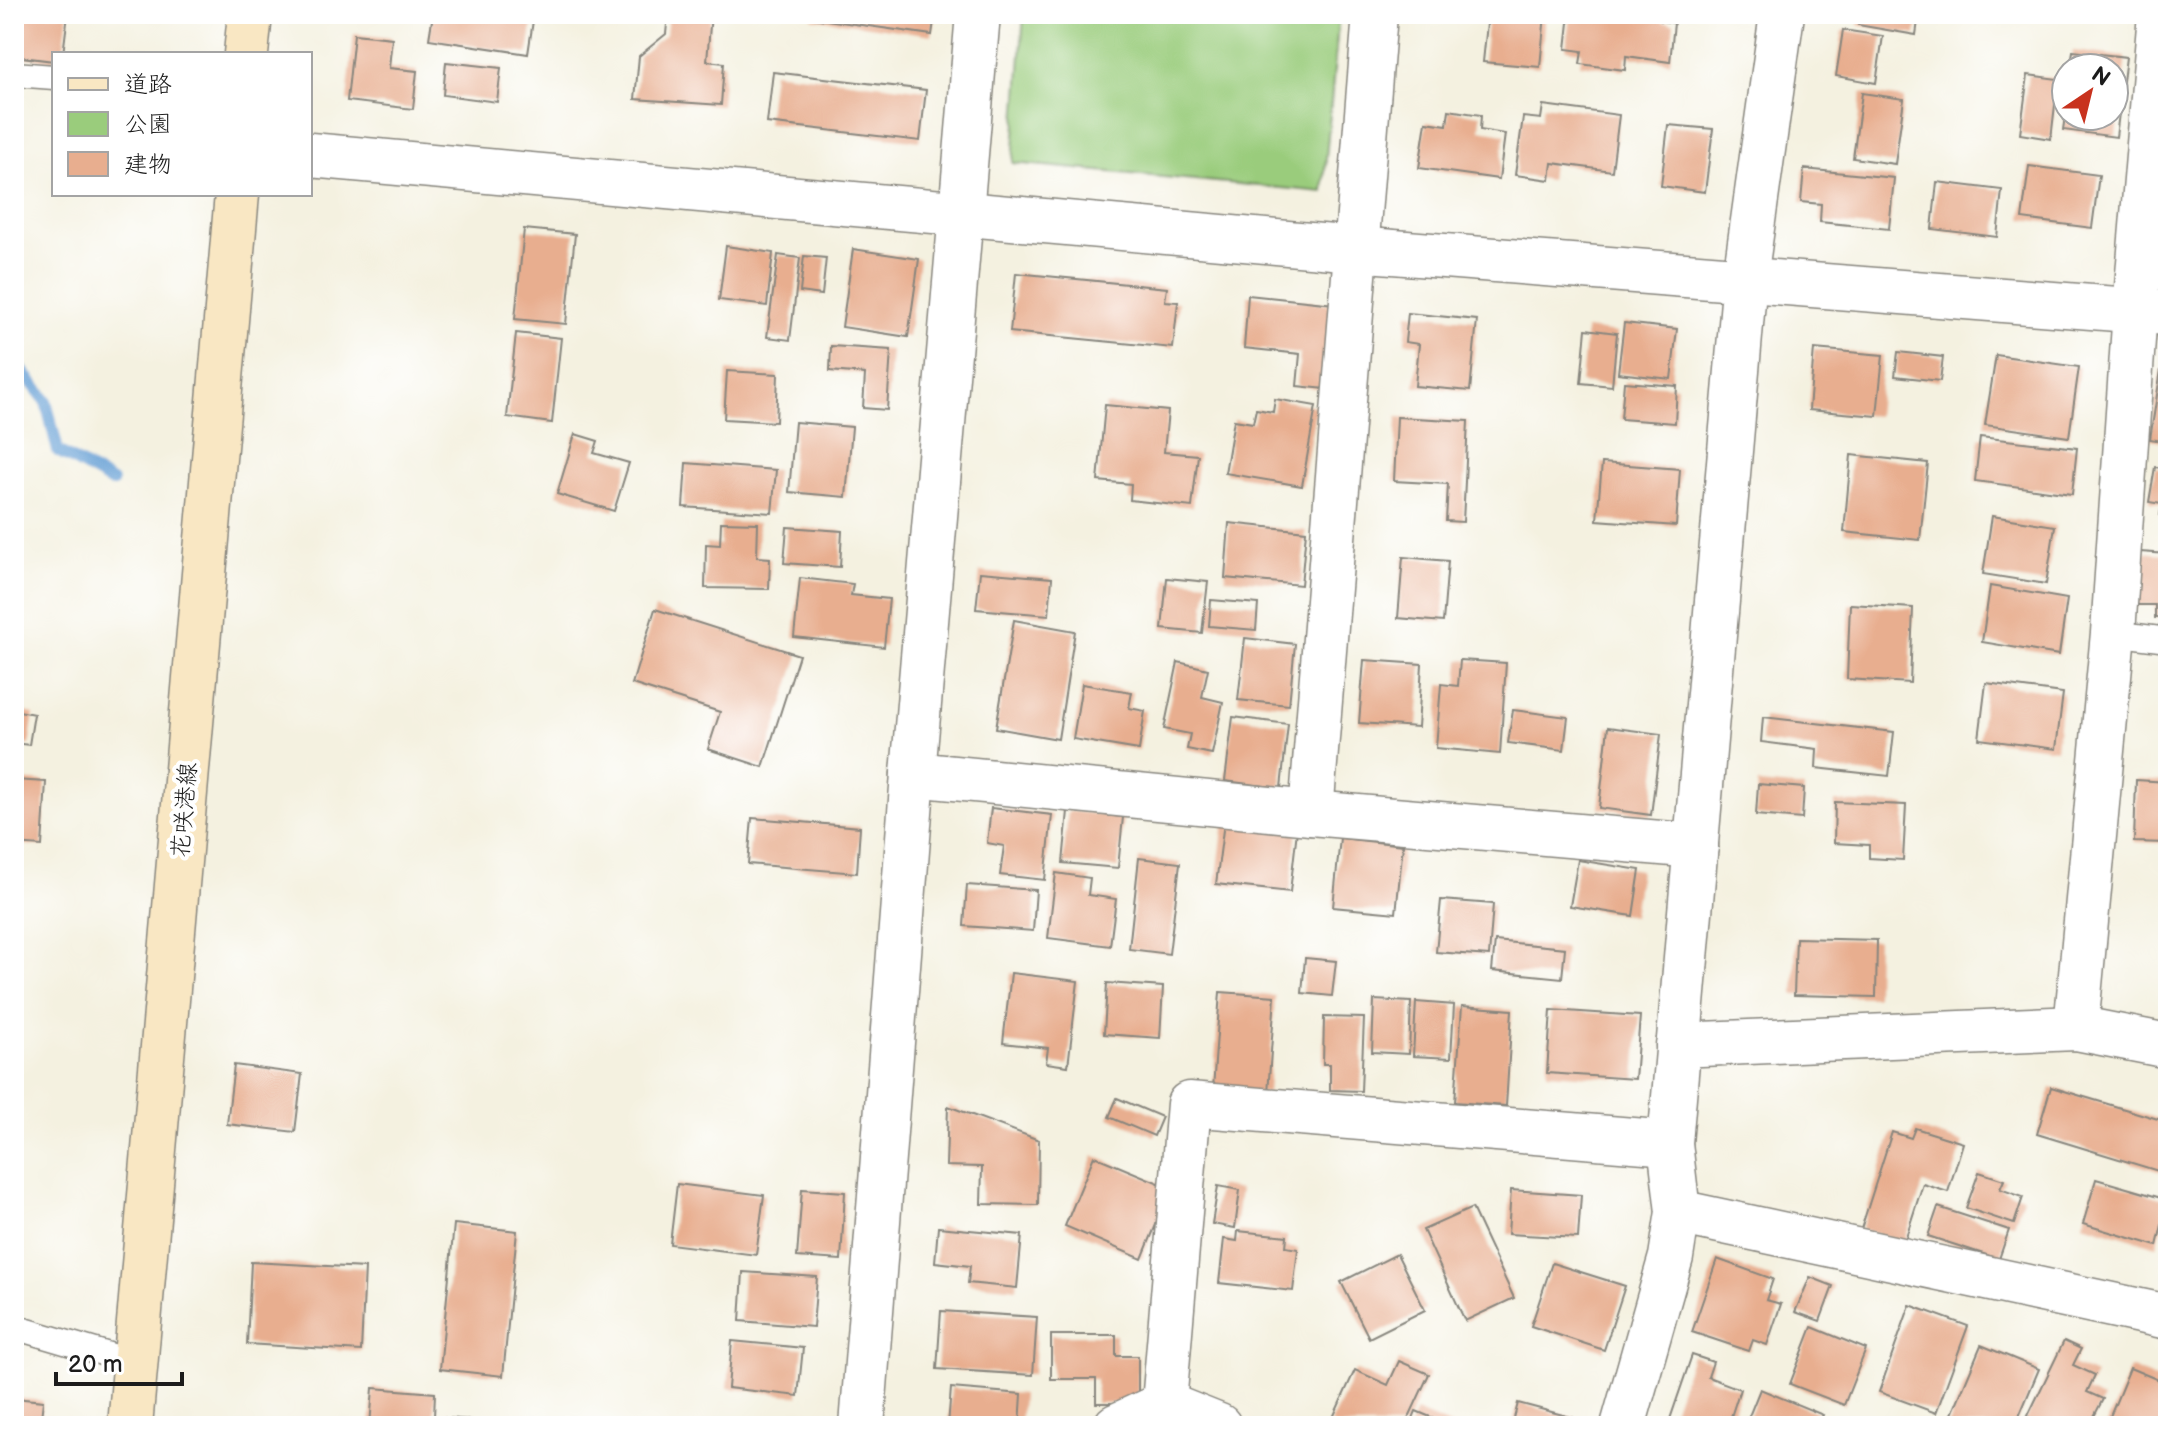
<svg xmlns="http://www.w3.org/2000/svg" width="2182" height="1440" viewBox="0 0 2182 1440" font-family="'Balsamiq Sans','Klee One',sans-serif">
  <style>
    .green { fill: #9acc7c; stroke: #5b744c; stroke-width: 2 }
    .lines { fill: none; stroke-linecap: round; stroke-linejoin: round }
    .stream { stroke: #659fd4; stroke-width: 12 }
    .building { fill: #e8ae8f }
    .service-casing { stroke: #88867e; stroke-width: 27 }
    .minor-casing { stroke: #88867e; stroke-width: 47 }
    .tertiary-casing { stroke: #88867e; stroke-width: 47 }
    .secondary-casing { stroke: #88867e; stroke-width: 47 }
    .service { stroke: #fff; stroke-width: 24 }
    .minor { stroke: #fff; stroke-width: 44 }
    .tertiary { stroke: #fff; stroke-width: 44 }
    .secondary { stroke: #f9e7c3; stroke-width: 44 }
    .labels { text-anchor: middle; stroke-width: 8; stroke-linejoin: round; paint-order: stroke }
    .street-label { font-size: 24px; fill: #1c1c1c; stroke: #fff }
  </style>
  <rect width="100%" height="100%" fill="#fff"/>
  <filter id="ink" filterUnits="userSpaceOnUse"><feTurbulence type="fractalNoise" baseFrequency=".0125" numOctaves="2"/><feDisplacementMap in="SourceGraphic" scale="16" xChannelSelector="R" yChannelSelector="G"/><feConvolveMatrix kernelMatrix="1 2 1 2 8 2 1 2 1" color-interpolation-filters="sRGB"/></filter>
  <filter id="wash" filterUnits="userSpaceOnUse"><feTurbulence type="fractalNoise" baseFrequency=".006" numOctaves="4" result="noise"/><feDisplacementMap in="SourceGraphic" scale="32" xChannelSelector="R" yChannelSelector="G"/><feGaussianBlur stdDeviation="1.8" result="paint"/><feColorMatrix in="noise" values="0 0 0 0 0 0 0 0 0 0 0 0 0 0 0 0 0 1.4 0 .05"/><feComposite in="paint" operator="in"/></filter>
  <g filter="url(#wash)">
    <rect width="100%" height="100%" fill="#f4f1e0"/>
    <path class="green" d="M1024 14H1339L1323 192 1013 163Z"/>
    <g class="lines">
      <path class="stream" d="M14 359 46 401 58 451 112 482"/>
    </g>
    <g id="blocks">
      <g class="building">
        <path d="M14 14H68L63 54H54V61L14 56Z"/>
        <path d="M433 14H534L528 54 429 39Z"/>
        <path d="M668 14H711L707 61 724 63 721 105 635 99 639 56 666 34Z"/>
        <path d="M813 14H935L932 35 812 18Z"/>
        <path d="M1488 14H1545L1540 67 1483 62Z"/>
        <path d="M1570 14H1661V21L1674 23 1670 62 1626 56 1625 70 1580 64 1582 51 1566 49Z"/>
        <path d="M1860 14H1919L1916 35 1858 25Z"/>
        <path d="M1843 30 1883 36 1876 83 1836 76Z"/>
        <path d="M354 34 392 38 389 68 417 71 413 109 347 101Z"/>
        <path d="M2073 51 2126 57 2116 137 2063 130 2065 116H2114V68H2070Z"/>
        <path d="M446 62 501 68 497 102 443 95Z"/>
        <path d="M773 72 926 90 920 141 767 123Z"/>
        <path d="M2028 75 2058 79 2051 139 2020 134Z"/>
        <path d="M1862 93 1904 99 1895 164 1853 158Z"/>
        <path d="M1543 105 1619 115 1612 171 1552 163 1550 180 1515 175 1523 117 1541 119Z"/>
        <path d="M1449 110 1481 115 1480 130 1505 134 1499 179 1419 168 1426 122 1447 125Z"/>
        <path d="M1668 125 1713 129 1705 192 1661 186Z"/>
        <path d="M2029 166 2099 175 2092 228 2022 219Z"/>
        <path d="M1804 169 1894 178 1889 229 1820 222 1821 204 1801 202Z"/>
        <path d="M1937 182 2002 190 1997 237 1932 229Z"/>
        <path d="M524 229 575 234 566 324 515 319Z"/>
        <path d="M726 246 773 253 767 306 719 300Z"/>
        <path d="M853 249 919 259 908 337 842 327Z"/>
        <path d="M778 255 800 258 790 340 767 337Z"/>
        <path d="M804 256 826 258 822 295 800 292Z"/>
        <path d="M1016 273 1167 288 1165 301 1178 302 1173 348 1010 332Z"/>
        <path d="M1248 295 1334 304 1326 389 1297 386 1300 354 1244 348Z"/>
        <path d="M1408 313 1477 320 1470 391 1415 386 1419 344 1405 342Z"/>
        <path d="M1624 323 1677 329 1671 379 1618 373Z"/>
        <path d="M1586 329 1617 333 1612 386 1581 383Z"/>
        <path d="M516 333 561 338 552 423 507 417Z"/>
        <path d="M831 346 891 350 887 410 863 408 865 374 830 371Z"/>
        <path d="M1814 349 1883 355 1877 416 1809 410Z"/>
        <path d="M1898 352 1943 357 1940 381 1895 376Z"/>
        <path d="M1996 355 2079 367 2069 437 1985 425Z"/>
        <path d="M2161 370 2168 371V442L2150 439Z"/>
        <path d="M727 371 778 374 776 422 724 419Z"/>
        <path d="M1624 382 1677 386 1675 423 1621 419Z"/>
        <path d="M1275 399 1316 406 1302 486 1225 473 1234 420 1253 423 1256 409 1273 412Z"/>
        <path d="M1105 405 1168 411 1164 452 1198 455 1192 507 1130 500 1131 484 1098 481Z"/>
        <path d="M1397 417 1468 421 1463 522 1446 521 1448 484 1394 481Z"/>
        <path d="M795 422 852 427 846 497 789 492Z"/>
        <path d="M575 434 598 441 594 453 629 463 614 511 557 494Z"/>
        <path d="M1980 437 2077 448 2072 494 1975 481Z"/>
        <path d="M1851 455 1928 463 1920 540 1844 532Z"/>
        <path d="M686 463 776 470 772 513 683 507Z"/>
        <path d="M1602 463 1680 469 1676 526 1597 520Z"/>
        <path d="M2155 467 2168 469V516L2160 515 2162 504 2149 502Z"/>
        <path d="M1992 516 2055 526 2046 584 1983 574Z"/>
        <path d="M721 522 758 523 757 557 770 558 769 589 705 588 706 544 720 545Z"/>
        <path d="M1229 523 1306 531 1301 585 1225 578Z"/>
        <path d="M787 527 842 531 840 567 784 563Z"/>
        <path d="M2140 552 2168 554V618H2155V605H2137Z"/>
        <path d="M1403 557 1448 561 1443 622 1398 618Z"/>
        <path d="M980 572 1052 578 1049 615 976 609Z"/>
        <path d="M800 578 853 584 851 595 889 599 884 647 794 637Z"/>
        <path d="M1167 578 1208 582 1202 633 1162 629Z"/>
        <path d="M1990 586 2067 599 2059 655 1982 642Z"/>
        <path d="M1211 600 1258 604 1256 630 1209 626Z"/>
        <path d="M1850 604 1913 608 1910 683 1847 679Z"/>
        <path d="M655 609 799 655 763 767 708 749 720 712 632 684Z"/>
        <path d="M1014 620 1075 631 1058 739 996 728Z"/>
        <path d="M1245 638 1295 644 1289 705 1238 700Z"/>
        <path d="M1364 660 1422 664 1418 727 1359 723Z"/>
        <path d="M1460 660 1506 663 1500 754 1436 748 1441 684 1458 686Z"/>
        <path d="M1178 662 1208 669 1202 697 1223 702 1212 754 1187 749 1190 734 1164 729Z"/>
        <path d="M1986 683 2063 693 2056 749 1979 739Z"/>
        <path d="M1082 684 1132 692 1129 708 1145 711 1139 750 1073 739Z"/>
        <path d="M14 710 34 714 29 745 14 743Z"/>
        <path d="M1513 710 1568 717 1564 750 1508 743Z"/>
        <path d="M1233 717 1288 724 1281 788 1225 781Z"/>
        <path d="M1763 717 1894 732 1889 776 1816 768 1817 749 1761 742Z"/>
        <path d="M1608 727 1661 734 1651 815 1599 808Z"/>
        <path d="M14 780 46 782 42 846 14 844Z"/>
        <path d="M2136 780 2168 782V843L2134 842Z"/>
        <path d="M1758 784 1804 788 1802 819 1756 815Z"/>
        <path d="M1835 802 1906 805 1903 860 1869 858V845L1834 843Z"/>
        <path d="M991 808 1052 815 1045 880 1000 875 1004 846 987 843Z"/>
        <path d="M1068 811 1123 817 1118 868 1063 863Z"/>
        <path d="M752 818 860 827 857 873 748 864Z"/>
        <path d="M1224 822 1297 830 1290 892 1216 884Z"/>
        <path d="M1340 838 1403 845 1396 913 1333 907Z"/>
        <path d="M1139 858 1180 863 1169 954 1129 949Z"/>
        <path d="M1578 860 1640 870 1633 916 1570 906Z"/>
        <path d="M1056 873 1090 878 1088 895 1116 899 1110 946 1048 938Z"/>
        <path d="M967 885 1036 890 1033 931 964 926Z"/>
        <path d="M1441 900 1493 904 1489 956 1436 952Z"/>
        <path d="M1796 938 1877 940 1876 997 1794 995Z"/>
        <path d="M1495 941 1565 948 1562 978 1492 971Z"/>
        <path d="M1305 958 1336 961 1332 996 1302 993Z"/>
        <path d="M1011 973 1078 981 1068 1066 1046 1063 1048 1048 1003 1043Z"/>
        <path d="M1107 983 1163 987 1160 1038 1104 1034Z"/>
        <path d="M1220 992 1275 996 1268 1093 1213 1089Z"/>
        <path d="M1374 1000 1411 1002 1409 1054 1372 1052Z"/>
        <path d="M1416 1002 1454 1005 1451 1058 1413 1056Z"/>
        <path d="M1462 1006 1512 1010 1506 1106 1455 1102Z"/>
        <path d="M1551 1010 1640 1016 1635 1079 1547 1073Z"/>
        <path d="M1324 1017 1364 1018 1361 1091 1330 1090V1064H1323Z"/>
        <path d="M234 1065 302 1074 295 1132 227 1124Z"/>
        <path d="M2051 1087 2168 1122V1174L2037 1134Z"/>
        <path d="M1117 1098 1162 1117 1154 1136 1109 1117Z"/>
        <path d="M948 1106 1039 1140 1038 1205 981 1204 982 1167 946 1166Z"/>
        <path d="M1915 1128 1963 1143 1948 1192 1923 1184 1904 1243 1861 1229 1892 1132 1911 1138Z"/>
        <path d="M1094 1156 1171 1188 1142 1259 1065 1226Z"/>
        <path d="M1979 1172 2004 1180 2000 1189 2023 1197 2014 1224 1966 1208Z"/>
        <path d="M2096 1179 2168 1200 2157 1246 2083 1224Z"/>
        <path d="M677 1184 764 1195 756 1255 670 1244Z"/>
        <path d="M1218 1186 1240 1190 1235 1228 1212 1224Z"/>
        <path d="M802 1189 845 1192 841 1260 797 1257Z"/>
        <path d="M1511 1190 1581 1195 1578 1238 1508 1234Z"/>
        <path d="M1938 1207 2009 1230 1999 1259 1928 1236Z"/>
        <path d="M1472 1208 1514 1298 1465 1321 1423 1230Z"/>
        <path d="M454 1224 517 1231 503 1376 440 1369Z"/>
        <path d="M938 1227 1022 1235 1017 1288 968 1283 970 1266 935 1262Z"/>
        <path d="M1238 1231 1287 1236 1286 1247 1298 1249 1293 1291 1219 1283 1224 1239 1237 1241Z"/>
        <path d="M1397 1254 1425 1310 1369 1338 1341 1282Z"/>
        <path d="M1717 1259 1773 1279 1766 1300 1781 1304 1767 1345 1753 1340 1749 1351 1692 1332Z"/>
        <path d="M251 1262 365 1268 361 1351 247 1344Z"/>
        <path d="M1552 1263 1625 1286 1604 1350 1531 1326Z"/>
        <path d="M743 1272 817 1277 813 1327 740 1321Z"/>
        <path d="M1810 1277 1833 1286 1820 1321 1795 1312Z"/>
        <path d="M1910 1305 1968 1326 1936 1413 1879 1392Z"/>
        <path d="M941 1311 1037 1317 1033 1375 937 1369Z"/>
        <path d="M1812 1327 1866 1349 1844 1405 1790 1384Z"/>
        <path d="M1051 1335H1116V1356H1138V1403H1096V1379H1051Z"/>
        <path d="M732 1341 803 1348 798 1396 728 1388Z"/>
        <path d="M2064 1341 2081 1349 2073 1365 2095 1375 2087 1392 2103 1399 2089 1426H2034L2025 1422Z"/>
        <path d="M1981 1345 2039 1369 2015 1426H1947Z"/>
        <path d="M1692 1355 1713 1362 1708 1377 1740 1389 1728 1426 1668 1425Z"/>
        <path d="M1399 1361 1429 1374 1405 1426H1335L1330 1424 1355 1370 1388 1385Z"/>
        <path d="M2130 1368 2168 1384V1426H2106Z"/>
        <path d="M373 1388 435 1393 434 1417 522 1424V1426H370Z"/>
        <path d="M951 1388 1022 1394 1020 1426H948Z"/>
        <path d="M1760 1389 1823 1415 1818 1426H1745Z"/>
        <path d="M14 1398 43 1401 40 1426H14Z"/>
        <path d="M1518 1403 1578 1419 1576 1426H1512Z"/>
        <path d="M1416 1411 1452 1426H1410Z"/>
      </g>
    </g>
  </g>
  <g filter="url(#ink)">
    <use href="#blocks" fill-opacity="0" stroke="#88867e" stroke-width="2"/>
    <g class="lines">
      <g class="service-casing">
        <g id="service">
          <path d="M14 74 54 77"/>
          <path d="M2113 633 2168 640"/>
          <path d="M14 1327 136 1363"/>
        </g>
      </g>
      <g class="minor-casing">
        <g id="minor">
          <path d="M913 774 1311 813 1696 846"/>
          <path d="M1311 813 1375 14"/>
          <path d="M2076 1028 2113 633 2135 310 2160 14"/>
          <path d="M1678 1045 2076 1028 2168 1046"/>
          <path d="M1678 1212 2168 1317"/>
          <path d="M1164 1404 1189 1104 1670 1143"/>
          <path d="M862 1426 913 774 978 14"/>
          <path d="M1116 1426 1164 1404 1219 1426"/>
          <path d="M1623 1426 1671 1257 1678 1212 1670 1143 1745 278 1782 14"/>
        </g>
      </g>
      <g class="tertiary-casing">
        <path id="tertiary" d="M310 155 1355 249 2168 313"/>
      </g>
      <g class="secondary-casing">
        <g id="secondary">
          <path d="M246 54 250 14"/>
          <path d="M130 1426 237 194"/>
        </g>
      </g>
      <use href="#service" class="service"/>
      <use href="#minor" class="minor"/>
      <use href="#tertiary" class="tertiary"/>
      <use href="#secondary" class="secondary"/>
    </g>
  </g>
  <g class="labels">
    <g class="street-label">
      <text transform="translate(184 810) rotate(-85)" y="8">花咲港線</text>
    </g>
  </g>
  <rect width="2182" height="1440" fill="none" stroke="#fff" stroke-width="48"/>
  <rect x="52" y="52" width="260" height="144" fill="#ffffff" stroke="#a4a4a4" stroke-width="2"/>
  <rect x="68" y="78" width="40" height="12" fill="#f9e7c3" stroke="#a4a4a4" stroke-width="2"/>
  <text x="124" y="92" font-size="24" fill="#1c1c1c">道路</text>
  <rect x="68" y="112" width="40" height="24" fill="#9acc7c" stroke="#a4a4a4" stroke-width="2"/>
  <text x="124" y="132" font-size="24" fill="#1c1c1c">公園</text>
  <rect x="68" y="152" width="40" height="24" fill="#e8ae8f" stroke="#a4a4a4" stroke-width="2"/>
  <text x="124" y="172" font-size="24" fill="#1c1c1c">建物</text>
  <g transform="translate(2090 92) rotate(35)"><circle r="38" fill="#ffffff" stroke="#a4a4a4" stroke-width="2"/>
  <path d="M0-6L14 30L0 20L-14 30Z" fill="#c8321e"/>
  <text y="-12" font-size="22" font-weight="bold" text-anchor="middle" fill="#1c1c1c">N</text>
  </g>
  <path d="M56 1372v12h126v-12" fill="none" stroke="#1c1c1c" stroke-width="4"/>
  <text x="68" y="1372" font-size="24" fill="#1c1c1c" stroke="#ffffff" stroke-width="6" paint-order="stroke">20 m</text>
</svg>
